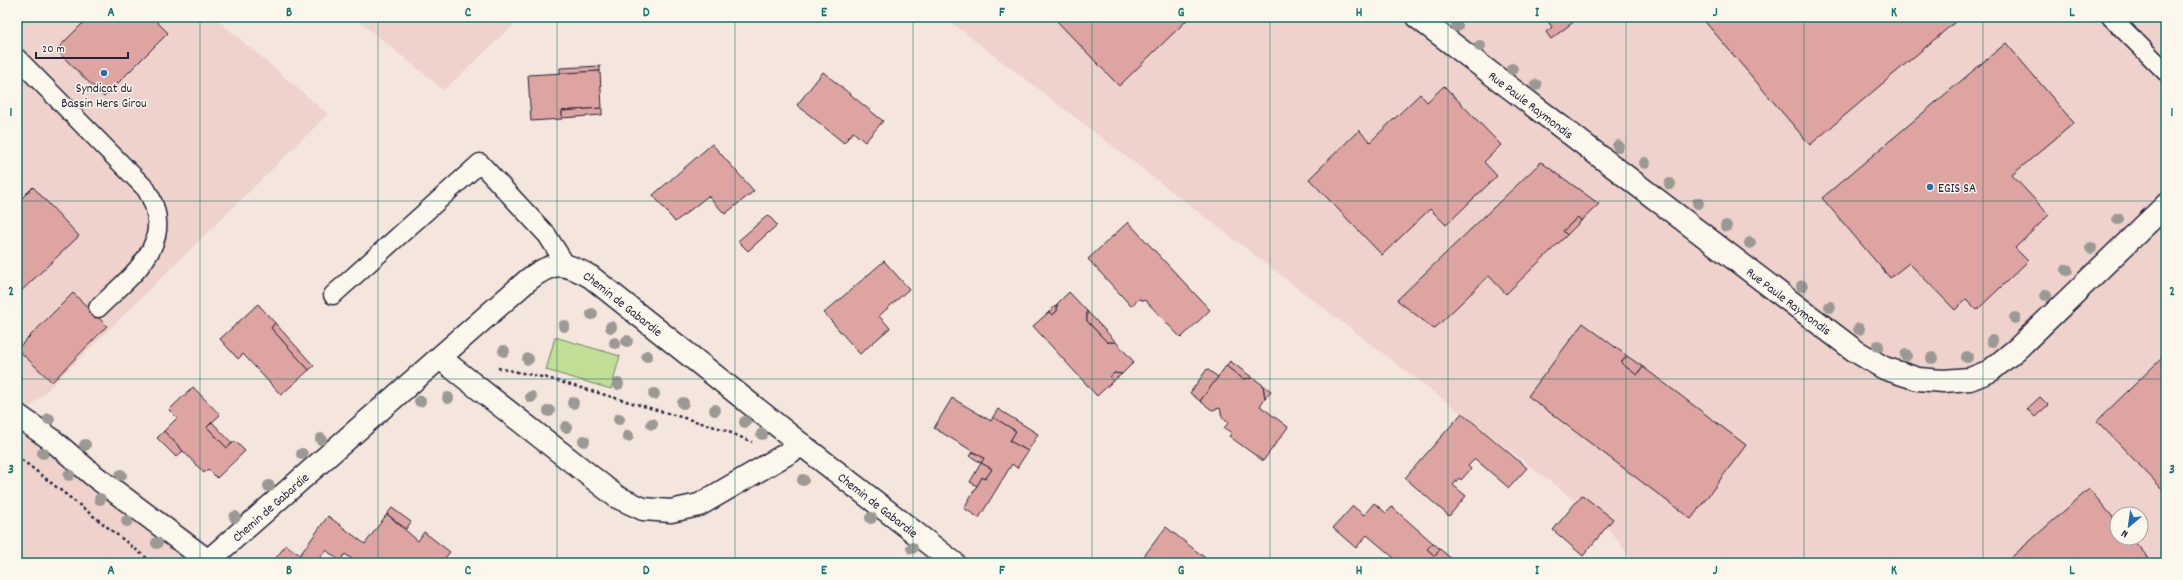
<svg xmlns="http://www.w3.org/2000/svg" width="2183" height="580" viewBox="0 0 2183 580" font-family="Dekko,sans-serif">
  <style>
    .built { fill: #eed2cb; fill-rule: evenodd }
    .green { fill: #c0de95; stroke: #718068 }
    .building { fill: #dea4a2; stroke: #22223b }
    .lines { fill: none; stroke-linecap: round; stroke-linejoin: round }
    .lane-casing { stroke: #22223b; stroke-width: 21 }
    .street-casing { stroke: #22223b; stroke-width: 25 }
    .path { stroke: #22223b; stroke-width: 2.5; stroke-dasharray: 3 3; stroke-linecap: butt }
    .lane { stroke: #fbf7ec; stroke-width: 18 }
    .street { stroke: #fbf7ec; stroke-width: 22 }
    .tree { fill: #9b9993 }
    .grid { fill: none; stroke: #0f766e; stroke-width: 1; stroke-opacity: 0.55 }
    .poi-dot { fill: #1f6fb2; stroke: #fbf7ec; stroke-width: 1.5 }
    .labels { text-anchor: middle; stroke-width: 3; stroke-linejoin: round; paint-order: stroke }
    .poi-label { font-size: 13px; fill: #22223b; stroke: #fbf7ec }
    .street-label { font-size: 13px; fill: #22223b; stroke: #fbf7ec }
    .neatline { fill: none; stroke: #0f766e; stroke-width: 1.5 }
    .grid-label { font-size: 13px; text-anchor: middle; font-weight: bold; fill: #0f766e }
  </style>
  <rect width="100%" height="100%" fill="#f5e6dd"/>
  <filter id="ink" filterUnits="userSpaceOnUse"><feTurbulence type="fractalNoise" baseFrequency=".025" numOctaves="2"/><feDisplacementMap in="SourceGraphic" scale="8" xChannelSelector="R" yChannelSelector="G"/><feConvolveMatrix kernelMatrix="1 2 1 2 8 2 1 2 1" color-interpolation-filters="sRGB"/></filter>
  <g filter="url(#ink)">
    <g class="built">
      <path d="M17 17H214L328 114 28 409 227 558 224 563H17Z"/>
      <path d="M354 17H522L444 90Z"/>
      <path d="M944 17H2166V563H1635L1603 522ZM2117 514H2141V538H2117Z"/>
    </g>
    <path class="green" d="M555 337 620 356 611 389 546 370Z"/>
    <g class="building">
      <path d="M89 17H152L168 33 104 97 56 50Z"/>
      <path d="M1053 17H1190L1119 86Z"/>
      <path d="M1545 17H1580L1551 39 1546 32 1552 27Z"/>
      <path d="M1701 17H1961L1810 145Z"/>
      <path d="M2006 43 2074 123 2012 175 2049 215 2015 248 2028 261 1977 310 1966 299 1955 310 1909 263 1890 278 1822 198Z"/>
      <path d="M600 66V71L560 74V68Z"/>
      <path d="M600 71 602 108 562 111V119L531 121 528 75Z"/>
      <path d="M823 72 883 121 865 142 853 132 844 143 797 105Z"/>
      <path d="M1444 86 1501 145 1484 162 1497 176 1446 225 1430 209 1382 255 1309 179 1359 130 1370 142 1420 94 1427 102Z"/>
      <path d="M602 108V115L562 118V111Z"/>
      <path d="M712 144 754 191 725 214 708 196 675 222 653 195Z"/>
      <path d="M1541 162 1599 204 1581 221 1578 217 1563 231 1567 235 1506 294 1489 276 1434 329 1397 300Z"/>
      <path d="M33 187 79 236 17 295V203Z"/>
      <path d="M768 215 777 225 748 251 738 241Z"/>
      <path d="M1578 217 1581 221 1567 235 1563 231Z"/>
      <path d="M1128 222 1210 310 1181 338 1146 301 1139 299 1131 306 1088 259Z"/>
      <path d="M884 261 909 289 879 316 890 328 860 354 824 313Z"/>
      <path d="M1069 292 1087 311V321L1107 342H1116L1134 362 1122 374 1114 373 1110 377 1113 381 1097 396 1033 326 1049 312 1052 315 1057 311V304Z"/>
      <path d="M73 293 107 326 52 382 17 349Z"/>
      <path d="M258 304 275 323 271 328 309 370 281 395 243 354 238 359 220 339Z"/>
      <path d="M1057 304V311L1052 315 1049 312Z"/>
      <path d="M1087 311 1116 342H1107L1087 321Z"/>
      <path d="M275 323 314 366 309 370 271 328Z"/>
      <path d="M1583 323 1627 356 1621 363 1637 375 1643 367 1746 445 1691 519 1528 396Z"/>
      <path d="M1627 356 1643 367 1637 375 1621 363Z"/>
      <path d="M2162 358 2166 362V493L2097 421Z"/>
      <path d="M1230 361 1253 378 1243 379 1226 366Z"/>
      <path d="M1226 366 1243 379 1253 378 1263 385 1265 398 1260 406 1288 427 1263 461 1229 436 1232 433 1224 428 1229 422 1222 417 1220 408 1212 410 1200 401Z"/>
      <path d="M1207 369 1218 377 1200 401 1190 393Z"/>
      <path d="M1114 373 1122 374 1113 381 1110 377Z"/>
      <path d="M1263 385 1271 391 1265 398Z"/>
      <path d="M193 387 220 415 207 427 227 448 235 441 245 451 217 478 208 469 204 473 164 431 177 418 169 410Z"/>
      <path d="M2040 397 2048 405 2035 417 2027 409Z"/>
      <path d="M952 398 991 421 993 417 1016 431 1010 441 1028 451 1017 468 1012 464 979 518 964 508 982 477 985 479 992 469 981 463 984 458 934 428Z"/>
      <path d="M998 409 1038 434 1028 451 1010 441 1016 431 993 417Z"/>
      <path d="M1462 413 1527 468 1509 488 1475 459 1468 466 1471 469 1461 480 1459 478 1453 485 1466 496 1449 516 1405 478Z"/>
      <path d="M212 422 232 443 227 448 207 427Z"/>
      <path d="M164 431 183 451 176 457 157 438Z"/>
      <path d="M973 452 984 458 981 463 970 456Z"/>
      <path d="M981 463 992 469 985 479 982 477 977 486 970 482Z"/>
      <path d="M2089 489 2117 522V538H2131L2153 563H2005Z"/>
      <path d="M1582 495 1613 519 1583 556 1553 530Z"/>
      <path d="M1374 503 1386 513 1392 507 1433 543 1427 549 1435 556 1440 549 1453 560 1450 563H1400L1367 535 1356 548 1333 528 1353 506 1364 515Z"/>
      <path d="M392 508 411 522 406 529 387 514Z"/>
      <path d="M387 514 418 541 424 532 450 552 441 563H357L345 554 340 561 326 550 316 563H272L286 545 300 555 328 516 365 544Z"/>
      <path d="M1166 527 1204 557 1212 563H1144L1141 560Z"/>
      <path d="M1433 543 1440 549 1435 556 1427 549Z"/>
    </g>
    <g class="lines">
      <g class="lane-casing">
        <g id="lane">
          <path d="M2111 17 2166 72"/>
          <path d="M17 58 146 189C179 242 133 274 98 308"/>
          <path d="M333 295 480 163 547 235 566 265"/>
        </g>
      </g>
      <g class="street-casing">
        <g id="street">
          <path id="s1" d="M1417 17 1854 350 1884 368 1918 379 1943 381 1970 379 1990 371 2018 348 2166 205"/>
          <path d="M440 358 617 497 643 509 671 511 699 505 802 445"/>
          <path id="s2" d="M17 415 51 439 93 475 208 561 528 280C554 260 564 262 591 277L802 445 954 563"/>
        </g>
      </g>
      <g class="path">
        <path d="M498 368 547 378 722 429 752 442"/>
        <path d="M17 456 153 563"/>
      </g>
      <use href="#lane" class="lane"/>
      <use href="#street" class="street"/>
    </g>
    <g class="tree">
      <circle cx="1457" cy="26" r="6"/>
      <circle cx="1480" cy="46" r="6"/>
      <circle cx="1512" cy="69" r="6"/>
      <circle cx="1536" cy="85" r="6"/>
      <circle cx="1618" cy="146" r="6"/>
      <circle cx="1645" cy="163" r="6"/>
      <circle cx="1670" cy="184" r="6"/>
      <circle cx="1698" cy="203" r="6"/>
      <circle cx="2118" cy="219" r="6"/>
      <circle cx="1726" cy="226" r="6"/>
      <circle cx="1750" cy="243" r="6"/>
      <circle cx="2091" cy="248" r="6"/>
      <circle cx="2067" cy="270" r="6"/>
      <circle cx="1802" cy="286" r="6"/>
      <circle cx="2046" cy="295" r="6"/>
      <circle cx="1830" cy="307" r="6"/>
      <circle cx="592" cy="314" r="6"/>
      <circle cx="2015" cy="318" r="6"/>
      <circle cx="564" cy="326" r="6"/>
      <circle cx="611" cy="327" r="6"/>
      <circle cx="1859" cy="329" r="6"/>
      <circle cx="627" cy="341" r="6"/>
      <circle cx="1992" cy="341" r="6"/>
      <circle cx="615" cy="343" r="6"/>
      <circle cx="1878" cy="346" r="6"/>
      <circle cx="504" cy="351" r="6"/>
      <circle cx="1906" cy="355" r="6"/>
      <circle cx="647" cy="356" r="6"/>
      <circle cx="1967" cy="357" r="6"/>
      <circle cx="1932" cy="358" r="6"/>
      <circle cx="528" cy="359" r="6"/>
      <circle cx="618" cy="384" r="6"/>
      <circle cx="654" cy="394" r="6"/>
      <circle cx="531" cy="397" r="6"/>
      <circle cx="448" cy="398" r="6"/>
      <circle cx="420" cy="401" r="6"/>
      <circle cx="573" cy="403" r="6"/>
      <circle cx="683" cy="403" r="6"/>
      <circle cx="715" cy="410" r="6"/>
      <circle cx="549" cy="411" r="6"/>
      <circle cx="49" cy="419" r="6"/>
      <circle cx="619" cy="419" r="6"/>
      <circle cx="745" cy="422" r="6"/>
      <circle cx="652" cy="424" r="6"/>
      <circle cx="566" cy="427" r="6"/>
      <circle cx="762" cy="434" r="6"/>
      <circle cx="628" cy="436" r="6"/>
      <circle cx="321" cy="439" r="6"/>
      <circle cx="584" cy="441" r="6"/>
      <circle cx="85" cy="445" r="6"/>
      <circle cx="43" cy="453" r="6"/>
      <circle cx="302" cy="454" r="6"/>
      <circle cx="69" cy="475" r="6"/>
      <circle cx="121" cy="475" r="6"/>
      <circle cx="803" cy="480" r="6"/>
      <circle cx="269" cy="486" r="6"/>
      <circle cx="100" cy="499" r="6"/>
      <circle cx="235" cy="517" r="6"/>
      <circle cx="871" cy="518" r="6"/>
      <circle cx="127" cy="521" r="6"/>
      <circle cx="157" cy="543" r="6"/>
      <circle cx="912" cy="548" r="6"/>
    </g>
  </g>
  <path class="grid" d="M200 17V563M378 17V563M557 17V563M735 17V563M913 17V563M1092 17V563M1270 17V563M1448 17V563M1626 17V563M1804 17V563M1983 17V563M17 201H2166M17 379H2166"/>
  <g class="poi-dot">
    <circle cx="104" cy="73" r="4"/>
    <circle cx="1930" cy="187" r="4"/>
  </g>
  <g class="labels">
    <g class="poi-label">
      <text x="104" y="92">Syndicat du<tspan x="104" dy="15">Bassin Hers Girou</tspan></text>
      <text x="1938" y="192" text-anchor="start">EGIS SA</text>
    </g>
    <g class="street-label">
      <text dy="5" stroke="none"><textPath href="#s1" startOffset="144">Rue Paule Raymondis</textPath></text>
      <text dy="5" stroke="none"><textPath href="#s1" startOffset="468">Rue Paule Raymondis</textPath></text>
      <text dy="5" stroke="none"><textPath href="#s2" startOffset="777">Chemin de Gabardie</textPath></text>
      <text dy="5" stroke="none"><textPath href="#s2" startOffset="1102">Chemin de Gabardie</textPath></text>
      <text dy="5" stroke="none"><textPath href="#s2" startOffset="323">Chemin de Gabardie</textPath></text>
    </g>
  </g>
  <rect width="2183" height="580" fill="none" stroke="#fbf7ec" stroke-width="44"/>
  <g transform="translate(2129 526) rotate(209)"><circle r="19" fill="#fbf7ec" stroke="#a4a2a5"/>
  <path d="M0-3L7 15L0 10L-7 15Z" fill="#1f6fb2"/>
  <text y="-6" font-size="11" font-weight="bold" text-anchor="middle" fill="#22223b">N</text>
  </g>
  <path d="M36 52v6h92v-6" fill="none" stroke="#22223b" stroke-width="2"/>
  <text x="42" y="52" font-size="12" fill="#22223b" stroke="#fbf7ec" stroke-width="3" paint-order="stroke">20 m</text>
  <rect x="22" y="22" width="2139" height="536" class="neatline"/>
  <g class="grid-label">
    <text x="111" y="16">A</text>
    <text x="289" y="16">B</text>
    <text x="468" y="16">C</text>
    <text x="646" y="16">D</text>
    <text x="824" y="16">E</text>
    <text x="1002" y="16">F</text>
    <text x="1181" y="16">G</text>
    <text x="1359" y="16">H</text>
    <text x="1537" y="16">I</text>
    <text x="1715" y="16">J</text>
    <text x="1894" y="16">K</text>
    <text x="2072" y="16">L</text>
    <text x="11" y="116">1</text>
    <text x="2172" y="116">1</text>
    <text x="11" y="295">2</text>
    <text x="2172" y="295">2</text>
    <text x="11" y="473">3</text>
    <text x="2172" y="473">3</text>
    <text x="111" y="574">A</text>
    <text x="289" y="574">B</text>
    <text x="468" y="574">C</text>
    <text x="646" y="574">D</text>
    <text x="824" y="574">E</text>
    <text x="1002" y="574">F</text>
    <text x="1181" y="574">G</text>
    <text x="1359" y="574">H</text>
    <text x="1537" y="574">I</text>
    <text x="1715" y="574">J</text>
    <text x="1894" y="574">K</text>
    <text x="2072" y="574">L</text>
  </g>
</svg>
